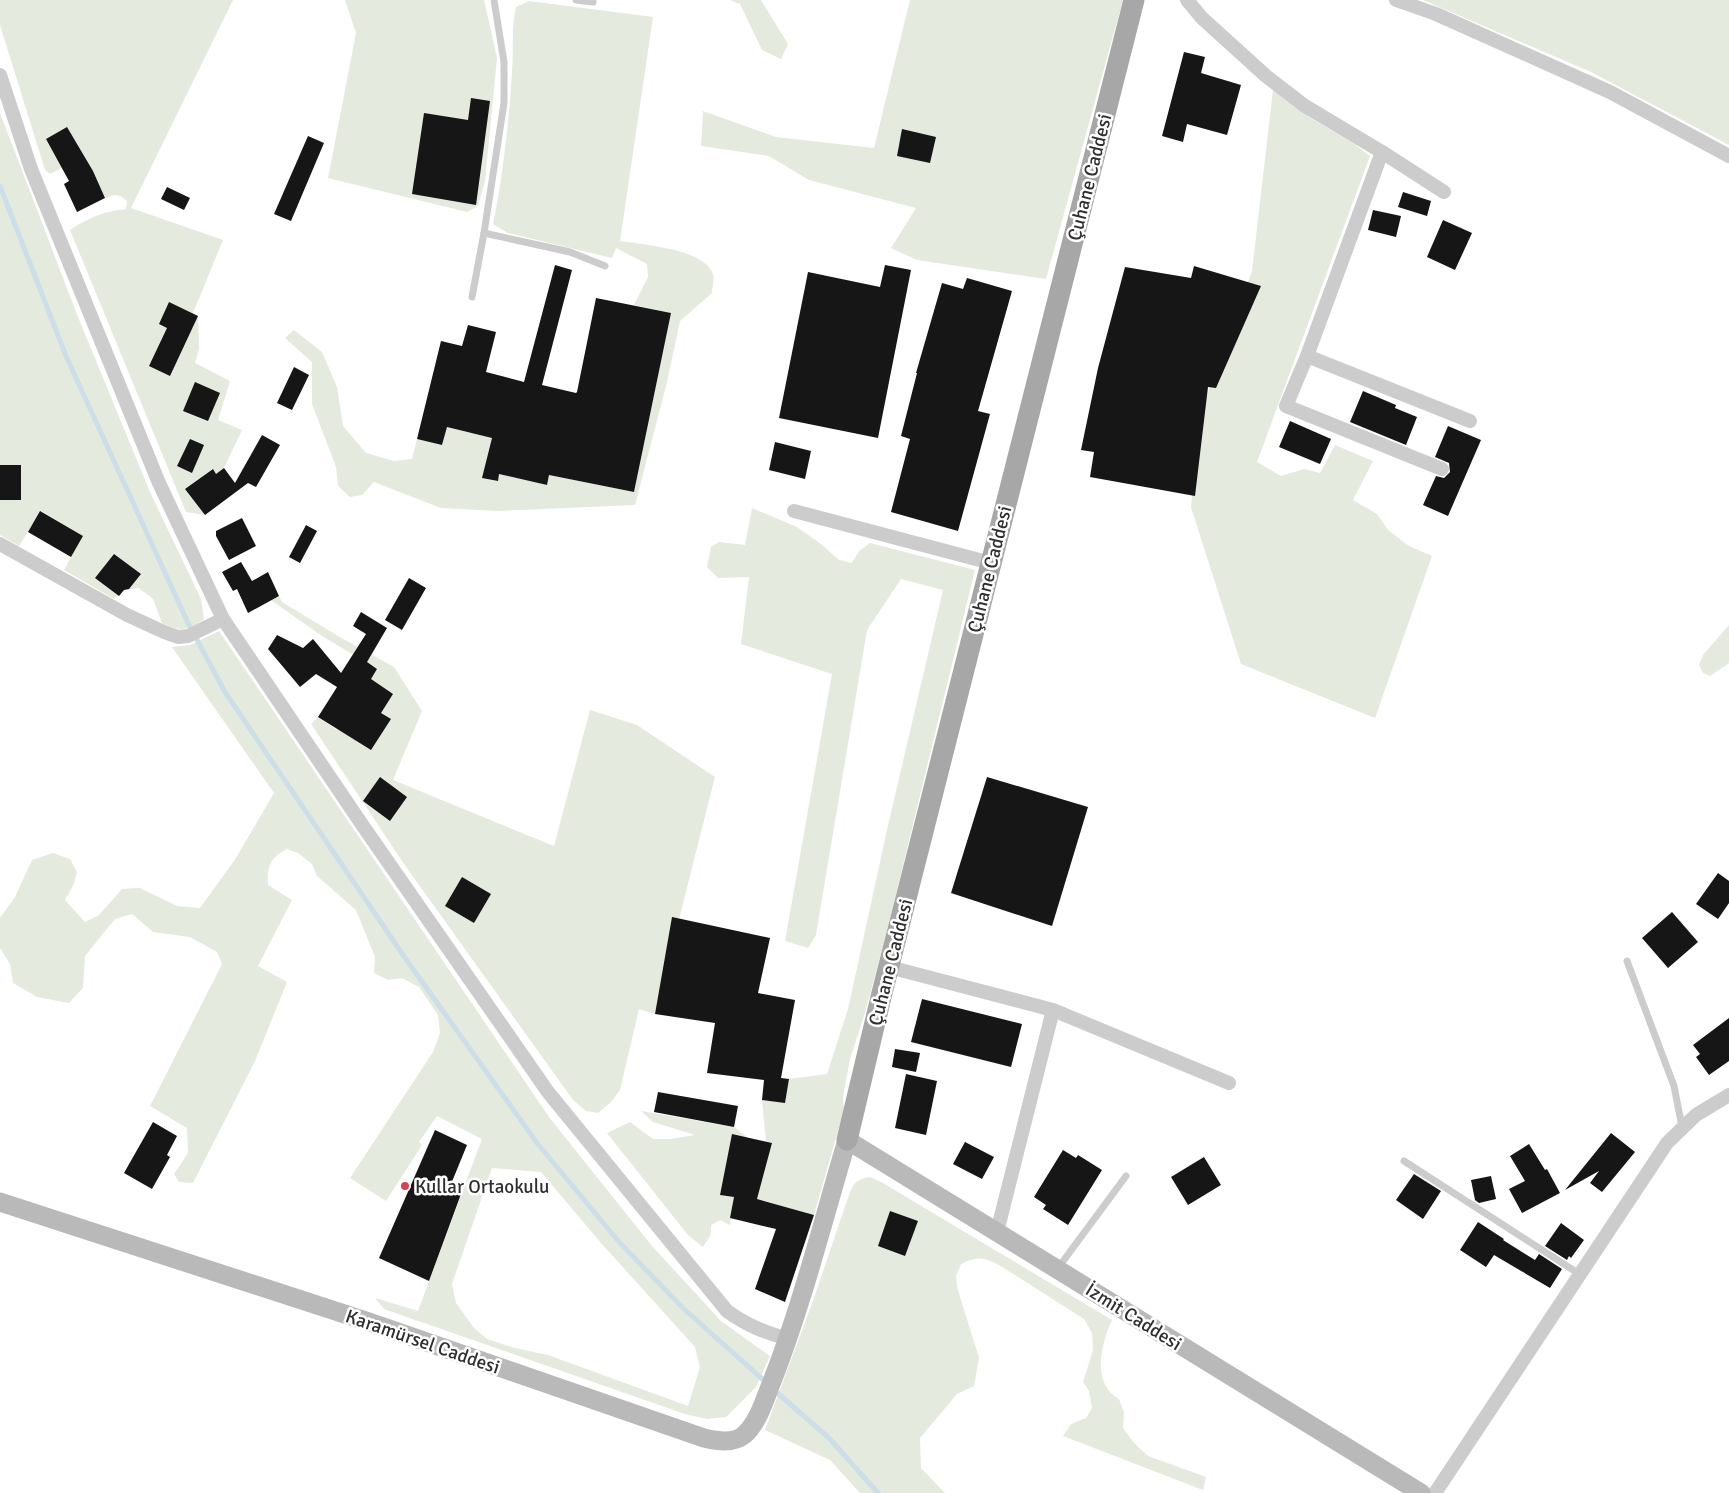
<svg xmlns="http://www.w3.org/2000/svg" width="1729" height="1493" viewBox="0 0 1729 1493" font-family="Signika,sans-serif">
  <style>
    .green { fill: #e5eade; fill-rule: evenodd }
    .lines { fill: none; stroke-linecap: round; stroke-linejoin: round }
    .stream { stroke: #ccdee8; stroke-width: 5 }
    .building { fill: #161616 }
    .service { stroke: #ccc; stroke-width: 7 }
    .minor { stroke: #ccc; stroke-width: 14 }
    .secondary { stroke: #b9b9b9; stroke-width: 19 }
    .primary { stroke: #a7a7a7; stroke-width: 21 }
    .poi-dot { fill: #d24451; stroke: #fff; stroke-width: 2 }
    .labels { text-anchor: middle; stroke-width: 5; stroke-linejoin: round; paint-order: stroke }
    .street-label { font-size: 19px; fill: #2f2f2f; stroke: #fff }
    .poi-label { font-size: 19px; fill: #2f2f2f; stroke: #fff; text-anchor: start }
  </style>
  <rect width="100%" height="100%" fill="#fff"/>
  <g class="green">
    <path d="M0 0H233L131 208 223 240 193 313 198 316 199 349 195 363 230 381 218 420 242 430 224 468 216 474 212 469 186 489 205 515 186 512 70 230C88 218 105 211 126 209L127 201 121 196 114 195 105 198 93 171 67 128 46 139 62 168 50 174 45 170 0 25Z"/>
    <path d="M345 0H484L497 58 485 181 478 206 467 212 328 178 356 33Z"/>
    <path d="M730 0H761L788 44 781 59 762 50 740 4Z"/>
    <path d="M910 0H1123L1046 279 917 260 891 248 916 208 809 180 769 156 701 146 703 111 776 137 874 148Z"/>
    <path d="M1423 0H1729V145L1591 72Z"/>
    <path d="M529 1 653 17 620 241C643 245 703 248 713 274 715 279 712 287 712 293L680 321 667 382 635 505 498 511 441 508 374 482 362 495 350 497 338 486 336 467 312 404V362L285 338 294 330 322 352 337 387 343 426 366 453 394 461 412 459 417 439 442 445 447 427 471 433 486 373 506 377 483 478 497 481 499 474 547 485 549 475 634 492 671 313 634 305 648 277 647 264 616 248 612 258 508 233 493 224C503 176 509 121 512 72 514 50 511 28 516 7Z"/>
    <path d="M1273 90 1312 119 1353 143 1370 156 1257 462 1281 476 1304 469 1320 473 1335 445 1373 461 1353 500 1377 514 1388 530 1409 546 1432 556 1375 718 1241 664 1191 507 1199 417 1252 271Z"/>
    <path d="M0 113 78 317 150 492 201 599 204 619C187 631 181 632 162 623L153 599 139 588 124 590 114 599 64 570 83 536 41 511 19 546 0 535Z"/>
    <path d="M752 508 797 527 821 544 839 560 852 563 859 551 870 543 975 570 886 935 864 1016 850 1059 843 1097 844 1110 814 1215 757 1199 772 1143 766 1141 762 1100 785 1102 789 1079 827 1074 848 1009 887 830 943 590 901 579 867 630 816 935 808 948 785 941 832 674 741 644 749 577 718 578 707 567 711 547 719 542 745 545Z"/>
    <path d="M279 596 282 602 338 636 394 667 422 711 393 780 554 846 590 710 637 725 715 777 655 1014 639 1009 620 1090 611 1102 598 1113 586 1111 573 1100 404 864 311 724 318 717 337 730 377 669 322 636 271 600Z"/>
    <path d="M1729 625V663L1710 676 1703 673 1699 665 1703 655Z"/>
    <path d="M219 631 549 1117 652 1246 721 1321 770 1356 756 1387 726 1417 707 1419 685 1414 384 1309 375 1298 418 1311 482 1139 437 1116 419 1142 422 1145 386 1201 350 1178 433 1052 440 1033 438 1015 419 987 402 978 388 980 374 973 375 957 356 910 317 876 312 864 298 853 287 849C270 858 267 867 268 885L292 900 258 966 287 982 255 1061 193 1183 179 1182 174 1174 188 1153 187 1128 150 1106 222 964 217 952 190 937 153 932 132 914 115 919 85 956 83 988 69 1003 37 997 13 983 10 964 0 948V918L15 897 32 860 53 853 70 859 77 872 73 886 65 900 85 922 99 915 122 889 140 888 177 906 200 908 236 858 274 793 172 647 190 645ZM492 1168 541 1172 601 1243 695 1347 700 1367 688 1406 548 1355 515 1348 487 1339 474 1328 456 1303 452 1284Z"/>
    <path d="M641 1111 734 1127 747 1137 731 1143 720 1195 734 1197 730 1225 720 1220 711 1225V1234L703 1247 688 1235 607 1133 630 1122 653 1139H670L695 1135 653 1122Z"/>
    <path d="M870 1177 883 1183 1112 1320C1101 1344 1091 1384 1119 1399L1124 1413 1123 1428 1135 1444 1148 1456 1206 1477 1203 1490 1063 1436 1071 1424 1086 1418 1092 1408 1089 1391 1083 1382 1093 1350 1092 1333 1084 1319 999 1265C983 1257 978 1256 961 1264L956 1276 957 1287 979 1358 974 1386 957 1394 920 1438 921 1468 945 1493H860L830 1460 765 1430 814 1298 849 1195C853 1183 857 1179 870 1177Z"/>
  </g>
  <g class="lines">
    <g class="stream">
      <path d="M0 186 66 356 188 623 225 692 403 955 537 1143 620 1243 684 1309 768 1384"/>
      <path d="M774 1390 829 1438 878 1493"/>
    </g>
  </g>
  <g class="building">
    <path d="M1184 52 1205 57 1201 73 1241 85 1227 135 1187 124 1183 142 1162 136Z"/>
    <path d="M471 98 490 101 476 205 412 194 424 113 468 120Z"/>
    <path d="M67 127 93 171 105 198 77 212 64 184 69 181 46 139Z"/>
    <path d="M902 129 936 137 930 163 897 156Z"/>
    <path d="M308 136 324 143 291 221 274 214Z"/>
    <path d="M167 187 190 198 184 210 161 199Z"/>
    <path d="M1403 192 1431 201 1427 216 1398 207Z"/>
    <path d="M1373 210 1401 216 1396 237 1368 230Z"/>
    <path d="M1443 220 1472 233 1455 270 1427 257Z"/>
    <path d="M555 265 572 270 542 385 576 393 577 392 596 298 671 313 634 492 549 475 547 485 499 474 498 481 482 478 492 438 447 427 442 445 417 439 441 341 462 346 468 325 496 332 486 372 524 382Z"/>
    <path d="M885 265 911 270 878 438 779 418 808 272 880 287Z"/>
    <path d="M1194 266 1261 286 1216 388 1208 387 1195 496 1090 477 1094 452 1081 450 1098 368 1125 267 1191 278Z"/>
    <path d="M967 278 1012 291 978 411 990 414 958 531 891 512 910 439 901 436 917 373H916L942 283 963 289Z"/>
    <path d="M169 302 198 316 170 376 149 366 167 328 159 324Z"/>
    <path d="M294 367 309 375 292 410 277 403Z"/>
    <path d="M195 382 220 393 208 421 183 411Z"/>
    <path d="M1363 391 1396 405 1395 408 1417 417 1406 445 1350 422Z"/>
    <path d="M1290 421 1331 439 1320 464 1279 447Z"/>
    <path d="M1448 426 1481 440 1448 516 1423 505 1436 476 1444 478 1450 472 1449 463 1435 457Z"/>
    <path d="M262 435 280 445 256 487 248 483 205 515 185 489 213 469 216 474 224 468 235 483Z"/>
    <path d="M190 439 204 445 192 473 177 466Z"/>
    <path d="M775 442 811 451 805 479 769 470Z"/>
    <rect x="0" y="465" width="21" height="35"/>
    <path d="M40 511 83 536 71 557 28 532Z"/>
    <path d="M242 518 256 546 229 560 216 536V531Z"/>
    <path d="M306 525 317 531 300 563 289 557Z"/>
    <path d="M114 554 141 574 129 589 124 590 119 596 95 578Z"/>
    <path d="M241 562 252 581 268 572 279 596 248 613 237 589 233 591 222 572Z"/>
    <path d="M409 578 426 588 402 630 385 620Z"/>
    <path d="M361 612 387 628 367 662 377 669 371 679 393 694 381 713 391 719 371 750 318 717 337 687 316 674 300 687 268 649 277 635 303 648 313 639 341 673 366 634 353 626Z"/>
    <path d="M380 777 407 797 390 821 363 801Z"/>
    <path d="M987 777 1088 807 1052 926 951 893Z"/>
    <path d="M1718 873 1729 881V903L1718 919 1696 904Z"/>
    <path d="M462 877 491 894 474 923 445 906Z"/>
    <path d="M1672 912 1698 942 1668 968 1642 938Z"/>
    <path d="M672 917 770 938 758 993 795 1000 781 1078 789 1079 785 1103 762 1100 764 1080 707 1073 715 1023 655 1014Z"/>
    <path d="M922 999 1022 1024 1011 1067 911 1042Z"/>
    <path d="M1729 1018V1061L1709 1075 1696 1057 1700 1054 1693 1045Z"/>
    <path d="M895 1049 920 1053 916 1072 892 1067Z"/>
    <path d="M906 1074 937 1081 926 1135 895 1128Z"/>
    <path d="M658 1092 738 1106 734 1127 654 1112Z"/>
    <path d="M153 1122 177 1136 167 1155 170 1157 152 1189 124 1173Z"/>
    <path d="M435 1130 467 1145 449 1189 461 1194 429 1281 379 1258Z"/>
    <path d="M1611 1133 1635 1152 1602 1192 1590 1183 1599 1171 1565 1190Z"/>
    <path d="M732 1134 772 1143 757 1199 814 1215 785 1302 755 1289 776 1229 730 1218 734 1197 720 1195Z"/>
    <path d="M965 1142 994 1157 982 1179 953 1164Z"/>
    <path d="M1529 1144 1545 1170 1547 1169 1560 1193 1522 1213 1509 1189 1525 1181 1510 1156Z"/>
    <path d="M1063 1150 1076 1158 1078 1155 1102 1170 1068 1225 1043 1209 1046 1205 1034 1197Z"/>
    <path d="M1204 1157 1221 1185 1188 1205 1171 1177Z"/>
    <path d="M1414 1174 1441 1191 1423 1219 1396 1200Z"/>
    <path d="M1491 1176 1496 1199 1479 1203 1475 1200 1471 1180Z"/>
    <path d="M890 1211 918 1221 905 1256 878 1246Z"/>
    <path d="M1478 1222 1504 1239 1503 1240 1535 1260 1539 1254 1562 1269 1550 1288 1494 1255 1486 1267 1460 1250Z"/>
    <path d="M1561 1223 1584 1240 1571 1258 1569 1256 1567 1260 1545 1246Z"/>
  </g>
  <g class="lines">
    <g class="service">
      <path d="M576 0 593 2"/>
      <path d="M484 233 570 252 605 266"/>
      <path d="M472 297 484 233 504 103V62L494 0"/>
      <path d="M1627 961 1674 1086 1682 1127"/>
      <path d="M1404 1161 1581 1275"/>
      <path d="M1058 1268 1126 1176"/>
    </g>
    <g class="minor">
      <path d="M1187 0 1202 18 1266 76 1305 106 1382 152 1444 192"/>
      <path d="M1396 0 1436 14 1610 92 1729 156"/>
      <path d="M0 75 31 169 159 483 223 619 363 826 548 1092 727 1311C748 1326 764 1332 788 1339"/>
      <path d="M1382 152 1307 356 1286 406 1442 469"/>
      <path d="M1307 356 1470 421"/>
      <path d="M794 511 991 563"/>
      <path d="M0 544 127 615 164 632 178 637 188 636 223 619"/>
      <path d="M889 967 1053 1010 1229 1083"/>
      <path d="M997 1232 1053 1010"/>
      <path d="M1435 1493 1667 1143 1696 1115 1729 1095"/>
    </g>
    <path class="secondary" d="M0 1202 366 1321 704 1438C717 1441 733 1444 744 1435 758 1423 764 1401 771 1384 802 1305 823 1221 847 1140L1421 1493"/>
    <path class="primary" d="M847 1140 882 993 1134 0"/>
  </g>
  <circle class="poi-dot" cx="405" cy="1186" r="5"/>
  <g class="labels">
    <g class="street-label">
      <text transform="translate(1089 177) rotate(-76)" y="7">Çuhane Caddesi</text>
      <text transform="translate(989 569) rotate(-76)" y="7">Çuhane Caddesi</text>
      <text transform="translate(890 962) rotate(-76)" y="7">Çuhane Caddesi</text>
      <text transform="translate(1134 1316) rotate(32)" y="7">İzmit Caddesi</text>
      <text transform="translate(423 1341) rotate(19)" y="7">Karamürsel Caddesi</text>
    </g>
    <g class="poi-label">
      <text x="415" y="1193">Kullar Ortaokulu</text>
    </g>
  </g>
</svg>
